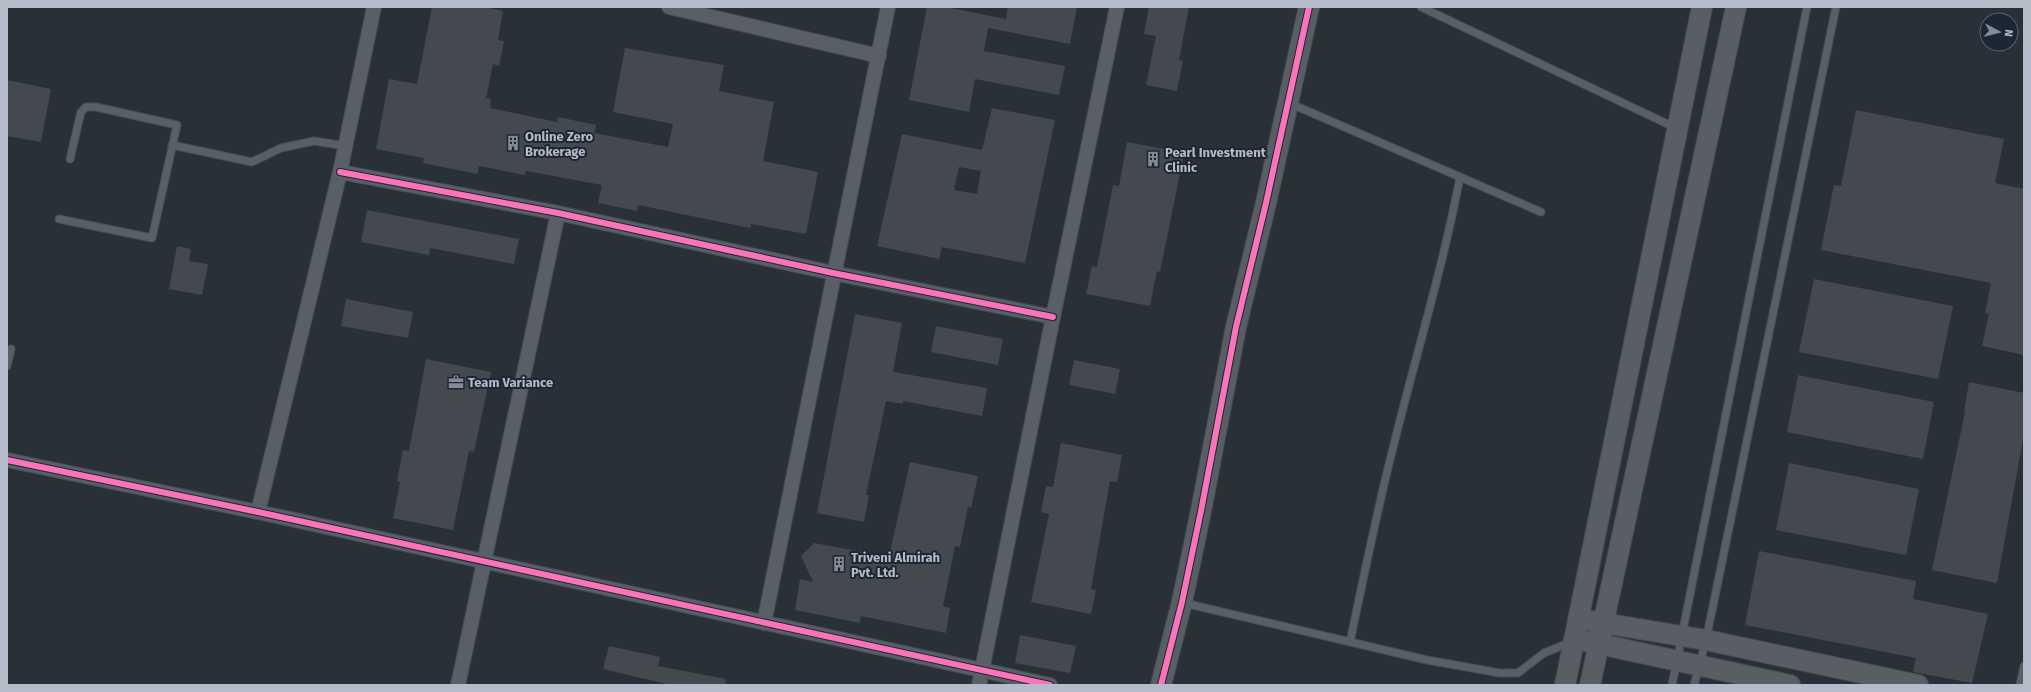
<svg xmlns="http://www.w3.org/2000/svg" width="2031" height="692" viewBox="0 0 2031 692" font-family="'Fira Sans',sans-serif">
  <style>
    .building { fill: #444950; fill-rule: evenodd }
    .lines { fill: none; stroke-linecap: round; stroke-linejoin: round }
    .lane-casing { stroke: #484c53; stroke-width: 9 }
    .street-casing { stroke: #484c53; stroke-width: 16 }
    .secondary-casing { stroke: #484c53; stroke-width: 22 }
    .lane { stroke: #5a5e66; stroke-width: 7 }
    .street { stroke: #5a5e66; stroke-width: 14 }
    .secondary { stroke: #595d64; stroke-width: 20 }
    .cycleway-casing { stroke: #1d2633; stroke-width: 8 }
    .cycleway { stroke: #fb73b8; stroke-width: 6 }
    .labels { text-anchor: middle; stroke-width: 4; stroke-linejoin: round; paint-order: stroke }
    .poi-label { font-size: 13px; font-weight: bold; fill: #b4bcc9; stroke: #1d2633; text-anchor: start }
  </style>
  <rect width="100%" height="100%" fill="#2a3038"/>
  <g class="building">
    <path d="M432 7H484L503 11 498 40 504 41 499 66 493 64 486 98 491 99 490 108 557 122 558 117 596 125 594 133 668 147 673 124 613 112 625 48 724 65 719 91 774 102 763 161 818 172 806 234 751 224 750 228 638 205 637 211 598 203 602 185 526 171 525 175 479 166 477 174 423 163 424 158 376 149 389 79 417 84Z"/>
    <path d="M927 7H946L1006 19 1008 7H1077L1070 44 988 28 984 51 1065 66 1059 95 975 79 969 112 909 100Z"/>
    <path d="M1149 7H1189L1179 60 1183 61 1177 91 1146 85 1156 36 1144 34Z"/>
    <path d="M7 80 51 89 41 142 7 136Z"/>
    <path d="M992 108 1055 120 1025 263 942 247 939 259 877 246 902 134 982 150ZM959 167 981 171 977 194 954 190Z"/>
    <path d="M1856 110 2004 139 1995 183 2024 189V355L1982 346 1989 314 1985 313 1991 283 1821 250 1834 185 1841 186Z"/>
    <path d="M1127 142 1184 153 1160 272 1157 271 1150 306 1086 294 1092 266 1097 267 1113 185 1119 186Z"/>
    <path d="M367 210 519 239 514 264 430 248 429 255 361 242Z"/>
    <path d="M177 246 191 249 189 261 208 264 202 295 169 289Z"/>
    <path d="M1814 279 1953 306 1938 379 1799 352Z"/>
    <path d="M346 299 413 312 408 338 341 326Z"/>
    <path d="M855 314 902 323 893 372 987 388 982 416 903 401V404L886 401 866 495H869L864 522 817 513Z"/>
    <path d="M936 326 1003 339 998 365 931 352Z"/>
    <path d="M426 359 491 372 474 452 469 451 453 530 393 518 400 482 397 481 403 450 409 451Z"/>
    <path d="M1074 360 1120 369 1115 394 1069 385Z"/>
    <path d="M1798 375 1934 402 1923 459 1787 432Z"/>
    <path d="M1969 382 2024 393V434L1997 583 1932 570 1965 412H1964Z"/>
    <path d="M1061 443 1122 455 1117 482 1110 481 1091 589 1096 590 1091 614 1031 602 1049 514 1041 512 1046 486 1053 487Z"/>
    <path d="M910 462 978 476 971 508 968 507 960 547 955 546 943 606 950 608 946 633 861 616 860 623 795 610 800 579 813 582 801 556 814 543 889 557Z"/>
    <path d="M1789 463 1919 489 1906 555 1776 530Z"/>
    <path d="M1759 551 1916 581 1913 599 1988 614 1972 683 1913 672 1916 658 1745 625Z"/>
    <path d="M1020 635 1076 646 1070 673 1015 663Z"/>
    <path d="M609 646 660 657 658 666 726 679 725 685H671L603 669Z"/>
  </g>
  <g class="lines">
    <g class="lane-casing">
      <g id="lane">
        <path d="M1421 7 1676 128"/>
        <path d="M1289 103 1541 212"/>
        <path d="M172 145 252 162 281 148 314 141 346 146"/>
        <path d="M59 219 152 238 177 125 96 107H86L81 112 70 159"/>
        <path d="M7 366 11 349"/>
        <path d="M1184 603 1427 660 1500 673H1518L1544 653 1571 642"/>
        <path d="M1350 642C1364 576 1377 510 1394 444 1416 355 1443 267 1460 177"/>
        <path d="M1672 685 1807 7"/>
        <path d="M1694 685 1706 640 1836 7"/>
        <path d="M2020 685 2024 666"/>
      </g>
    </g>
    <g class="street-casing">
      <g id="street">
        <path d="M669 7 879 56"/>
        <path d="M340 172 558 213 833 273 1053 317"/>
        <path d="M7 460 258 512 1050 685"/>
        <path d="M258 512 340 172 374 7"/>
        <path d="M764 623 888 7"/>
        <path d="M458 685 558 213"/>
        <path d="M979 685 1053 317 1117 7"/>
      </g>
    </g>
    <g class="secondary-casing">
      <g id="secondary">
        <path d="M1591 621 1706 640 1918 685"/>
        <path d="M1585 641 1790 685"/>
        <path d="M1161 685 1182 602 1201 511 1236 327 1266 203 1309 7"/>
        <path d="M1565 685 1702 7"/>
        <path d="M1590 685 1736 7"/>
      </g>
    </g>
    <use href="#lane" class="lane"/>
    <use href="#street" class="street"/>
    <use href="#secondary" class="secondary"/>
    <g class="cycleway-casing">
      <g id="cycleway">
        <path d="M340 172 558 213 833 273 1053 317"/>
        <path d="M7 460 258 512 1050 685"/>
        <path d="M1161 685 1182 602 1201 511 1236 327 1266 203 1309 7"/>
      </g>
    </g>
    <use href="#cycleway" class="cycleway"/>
  </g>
  <defs>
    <g id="building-bare" transform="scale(1.2)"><path d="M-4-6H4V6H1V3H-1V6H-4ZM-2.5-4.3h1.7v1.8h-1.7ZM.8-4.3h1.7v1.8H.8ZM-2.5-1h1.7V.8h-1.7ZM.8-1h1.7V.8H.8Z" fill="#848b96" stroke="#1d2633" stroke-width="2.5" paint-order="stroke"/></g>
    <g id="office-bare" transform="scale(1.2)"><path d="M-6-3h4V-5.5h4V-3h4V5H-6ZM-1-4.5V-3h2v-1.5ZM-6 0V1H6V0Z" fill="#848b96" stroke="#1d2633" stroke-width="2.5" paint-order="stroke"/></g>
  </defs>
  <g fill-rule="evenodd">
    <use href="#building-bare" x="513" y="143"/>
    <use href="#building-bare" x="1153" y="159"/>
    <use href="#office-bare" x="456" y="382"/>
    <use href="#building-bare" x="839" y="564"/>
  </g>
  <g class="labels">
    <g class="poi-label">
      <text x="525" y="141">Online Zero<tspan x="525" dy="15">Brokerage</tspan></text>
      <text x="1165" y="157">Pearl Investment<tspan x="1165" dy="15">Clinic</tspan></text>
      <text x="468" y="387">Team Variance</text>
      <text x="851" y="562">Triveni Almirah<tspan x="851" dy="15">Pvt. Ltd.</tspan></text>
    </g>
  </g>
  <rect width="2031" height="692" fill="none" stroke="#b4bcc9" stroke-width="16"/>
  <g transform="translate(1999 32) rotate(97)"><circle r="19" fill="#1d2633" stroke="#59626f"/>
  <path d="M0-3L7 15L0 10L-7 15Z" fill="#848b96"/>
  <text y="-6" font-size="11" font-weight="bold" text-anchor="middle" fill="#b4bcc9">N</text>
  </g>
</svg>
